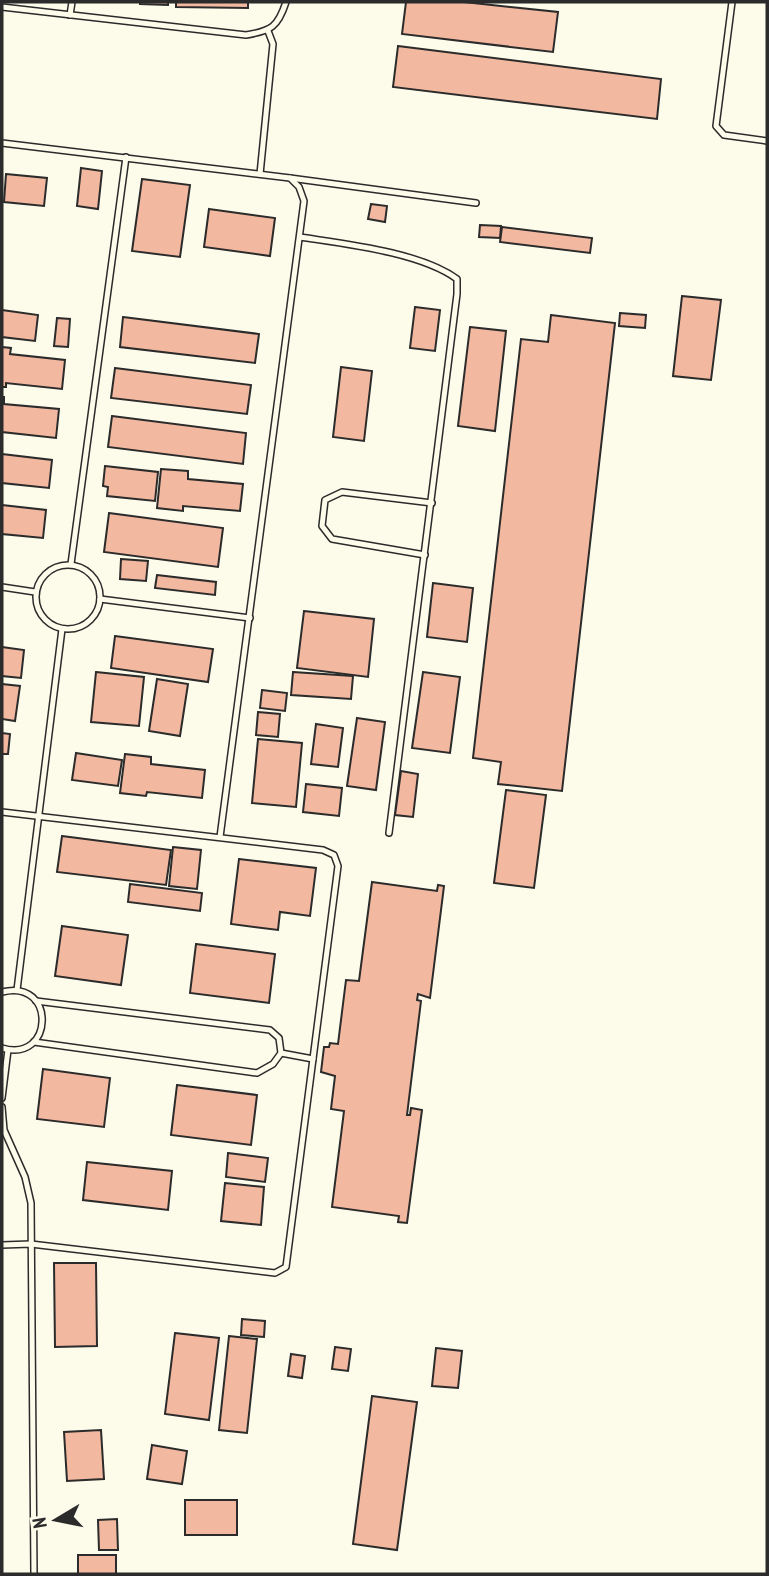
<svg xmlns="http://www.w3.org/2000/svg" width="769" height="1576" viewBox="0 0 769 1576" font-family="'PT Sans Narrow',sans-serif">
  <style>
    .building { fill: #f2b8a0; stroke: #2b2b2b; stroke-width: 2 }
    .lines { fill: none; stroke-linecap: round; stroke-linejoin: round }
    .service-casing { stroke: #2b2b2b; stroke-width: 8 }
    .service { stroke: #fdfbea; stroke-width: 5 }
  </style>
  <rect width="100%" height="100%" fill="#fdfbea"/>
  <g class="building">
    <path d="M140 2H168V5L140 4Z"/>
    <path d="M176 2H248V8L176 7Z"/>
    <path d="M406 2H464L558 12 553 52 402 34Z"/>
    <path d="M398 46 661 79 657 119 393 87Z"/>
    <path d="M81 168 102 171 98 209 77 206Z"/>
    <path d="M6 174 47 178 44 206 4 202Z"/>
    <path d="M142 179 190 185 180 257 132 251Z"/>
    <path d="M371 204 387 206 385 222 368 219Z"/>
    <path d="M209 209 275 218 270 256 204 247Z"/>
    <path d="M480 225 501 226 500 238 479 237Z"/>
    <path d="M502 227 592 238 590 253 500 242Z"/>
    <path d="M682 296 721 300 711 380 673 376Z"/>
    <path d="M415 307 440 310 435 351 410 348Z"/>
    <path d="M2 310 38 315 35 341 2 337Z"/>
    <path d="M620 313 646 315 645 328 619 326Z"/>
    <path d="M551 315 615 323 562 791 498 784 501 762 473 758 521 339 548 342Z"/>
    <path d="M123 317 259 334 255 363 120 347Z"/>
    <path d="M57 318 70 319 68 347 54 346Z"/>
    <path d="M470 327 506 331 495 431 458 426Z"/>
    <path d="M2 347 11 348 10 354 65 360 62 389 6 383V387H2Z"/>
    <path d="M341 367 372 371 364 441 333 437Z"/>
    <path d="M115 368 251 385 247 414 111 398Z"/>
    <path d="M2 397H4V404L59 409 56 438 2 432Z"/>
    <path d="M112 416 246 433 243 464 108 447Z"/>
    <path d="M2 454 52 460 49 488 2 483Z"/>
    <path d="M105 466 158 472 155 501 107 496 108 487 103 486Z"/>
    <path d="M161 469 188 471V479L243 484 240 511 183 506V511L157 508Z"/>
    <path d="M2 505 46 510 43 538 2 534Z"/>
    <path d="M109 513 223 528 218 567 104 552Z"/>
    <path d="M121 559 148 561 146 581 120 579Z"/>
    <path d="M157 575 216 582 215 595 155 588Z"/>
    <path d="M433 583 473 588 467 642 427 637Z"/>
    <path d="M304 611 374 619 368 677 297 668Z"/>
    <path d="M115 636 213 649 208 682 111 668Z"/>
    <path d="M2 647 24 650 21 678 2 676Z"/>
    <path d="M96 672 144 677 139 726 91 722Z"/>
    <path d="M293 672 353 676 351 699 291 695Z"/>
    <path d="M423 672 460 677 450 753 412 748Z"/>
    <path d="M157 679 188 684 180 736 149 731Z"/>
    <path d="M2 684 20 686 15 721 2 719Z"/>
    <path d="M262 690 287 693 285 711 260 708Z"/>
    <path d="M258 712 280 714 278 737 256 735Z"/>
    <path d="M357 718 385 722 376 790 347 786Z"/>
    <path d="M316 724 343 728 338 767 311 764Z"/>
    <path d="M2 733 10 734 8 754H2Z"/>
    <path d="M258 739 302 743 296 807 252 803Z"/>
    <path d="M76 753 122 760 118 786 72 780Z"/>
    <path d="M125 754 151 757V764L205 770 202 798 147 792 146 796 120 793Z"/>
    <path d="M401 771 418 774 413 817 395 815Z"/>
    <path d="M306 784 342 788 339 816 303 812Z"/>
    <path d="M506 790 546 795 534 888 494 883Z"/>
    <path d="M62 836 171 850 166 885 57 872Z"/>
    <path d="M173 847 201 850 197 889 169 886Z"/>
    <path d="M239 859 316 868 310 916 280 912 278 930 231 924Z"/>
    <path d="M372 882 437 891 438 885 444 886 430 998 418 994 417 1000 421 1001 407 1115H410L411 1108 422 1110 407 1223 398 1222 399 1216 332 1207 344 1111 331 1109 335 1076 321 1072 324 1047H329L330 1043 338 1044 346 980 359 981Z"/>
    <path d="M130 884 202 893 200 911 128 902Z"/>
    <path d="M62 926 128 935 121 985 55 976Z"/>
    <path d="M196 944 275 954 269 1003 190 993Z"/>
    <path d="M43 1069 110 1078 104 1127 37 1119Z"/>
    <path d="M177 1085 257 1095 251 1145 171 1135Z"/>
    <path d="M228 1153 268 1158 265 1182 226 1177Z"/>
    <path d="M87 1162 172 1171 168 1210 83 1200Z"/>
    <path d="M225 1183 264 1187 261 1225 221 1221Z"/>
    <path d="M54 1263H96L97 1346 55 1347Z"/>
    <path d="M242 1319 265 1321 264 1337 241 1335Z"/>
    <path d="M175 1333 219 1338 209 1420 165 1414Z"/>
    <path d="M229 1336 257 1339 247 1433 219 1430Z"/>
    <path d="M335 1347 351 1349 348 1371 332 1369Z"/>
    <path d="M436 1348 462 1351 458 1388 432 1386Z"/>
    <path d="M291 1354 305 1356 302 1378 288 1376Z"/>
    <path d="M372 1396 417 1402 397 1550 353 1544Z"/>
    <path d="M101 1430 104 1479 67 1481 64 1432Z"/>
    <path d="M152 1445 187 1451 182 1484 147 1479Z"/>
    <rect x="185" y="1500" width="52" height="35"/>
    <path d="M117 1519 118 1550H99L98 1520Z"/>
    <rect x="78" y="1555" width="38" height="19"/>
  </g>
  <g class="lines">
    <g class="service-casing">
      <g id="service">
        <path d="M732 2 716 126 724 135 767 141"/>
        <path d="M2 7 246 35C271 31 278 27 286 2"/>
        <path d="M70 15 72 2"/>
        <path d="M2 143 290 178 299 187 304 201 220 837"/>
        <path d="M260 174 273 44 268 31"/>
        <path d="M290 178 476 203"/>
        <path d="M300 237C345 244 420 252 457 279V294L389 833"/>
        <path d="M425 555 332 539 322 526 325 500 342 492 432 503"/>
        <path d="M71 564 126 157"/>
        <circle cx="68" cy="597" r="32"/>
        <path d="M2 587 35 592"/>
        <path d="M100 599 250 618"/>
        <path d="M2 812 323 850 334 855 338 866 286 1267 275 1273 31 1244 2 1245"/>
        <path d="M17 990 62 629"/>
        <path d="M2 992C57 978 54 1064 2 1048"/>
        <path d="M34 1042 257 1073 273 1064 281 1053 279 1038 270 1030 36 1001"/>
        <path d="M281 1053 313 1059"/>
        <path d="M2 1098 8 1050"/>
        <path d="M2 1107 4 1130 25 1177 31 1203 34 1574"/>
      </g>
    </g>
    <use href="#service" class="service"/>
  </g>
  <rect width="769" height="1576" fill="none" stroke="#2b2b2b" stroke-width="7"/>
  <g transform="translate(56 1520) rotate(260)" stroke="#fdfbea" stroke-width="5" paint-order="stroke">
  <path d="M0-5L12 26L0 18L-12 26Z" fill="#2b2b2b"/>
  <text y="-10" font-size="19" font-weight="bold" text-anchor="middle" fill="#2b2b2b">N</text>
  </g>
</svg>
